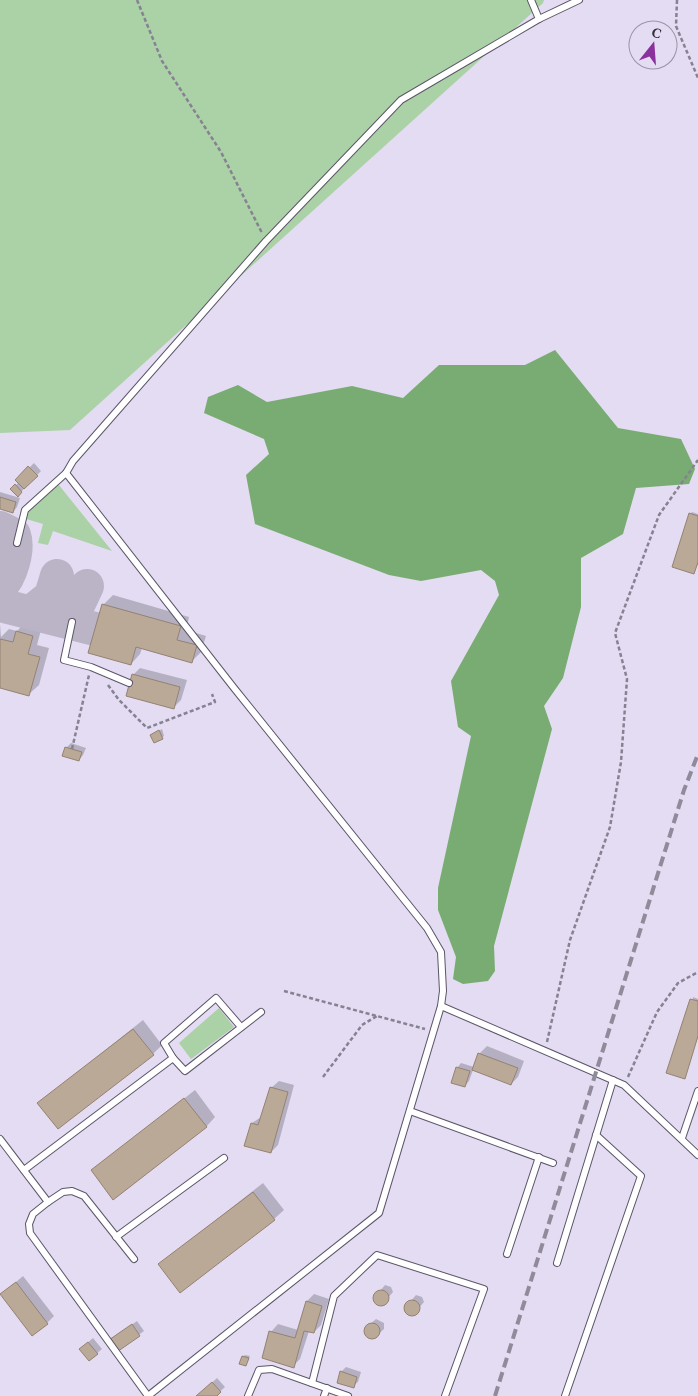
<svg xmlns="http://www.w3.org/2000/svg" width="698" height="1396" viewBox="0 0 698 1396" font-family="Spectral,serif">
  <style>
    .green { fill: #abd1a6 }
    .forest { fill: #79ac72 }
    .shadow { fill: #0003 }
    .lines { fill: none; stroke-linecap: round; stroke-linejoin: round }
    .taxiway { stroke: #bab4c6; stroke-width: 34 }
    .building { fill: #bba998; stroke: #948272 }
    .service-casing { stroke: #5c5568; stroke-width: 8 }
    .path { stroke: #878292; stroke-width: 2.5; stroke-dasharray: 4 2.5; stroke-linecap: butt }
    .service { stroke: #fff; stroke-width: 6 }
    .rail { stroke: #908b9b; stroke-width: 4; stroke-dasharray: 10 5; stroke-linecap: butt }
  </style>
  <rect width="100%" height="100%" fill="#e3dcf2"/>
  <g class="green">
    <path d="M0 0H544L543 3 70 430 0 433Z"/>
    <path d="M54 479 112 551 53 531 48 545 38 543 43 524 23 518 26 506Z"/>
    <path d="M219 1008 234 1027 191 1059 179 1043Z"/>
  </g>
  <path class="forest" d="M555 350 618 428 681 439 695 469 689 484 636 488 623 534 581 558V607L563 678 544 706 552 729 494 946 495 971 488 981 463 984 453 979 456 957 438 910V888L471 736 458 727 451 681 499 595 495 581 481 570 421 581 389 575 255 524 246 475 269 454 264 439 204 413 208 397 238 385 267 402 352 386 403 398 439 365H525Z"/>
  <g class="shadow">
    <path d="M34 463 41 471 18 495 12 489 19 482 17 480Z"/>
    <path d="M0 492 20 498 17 507 13 512 0 508Z"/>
    <path d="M692 512 698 514V564L694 573 690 514Z"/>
    <path d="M113 595 189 617 186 630 206 636 201 652 192 661 142 648 140 654 131 664 103 605Z"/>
    <path d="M26 622 42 626 37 645 49 648 39 685 29 694 0 686V624L1 637 9 629 17 631Z"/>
    <path d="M140 668 187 680 181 700 174 707 133 675Z"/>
    <path d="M162 729 164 736 154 742 152 735Z"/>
    <path d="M71 743 86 748 83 755 79 760 66 748Z"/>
    <path d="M693 997 698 999V1037L684 1077Z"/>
    <path d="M143 1020 162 1045 153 1054 39 1103Z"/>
    <path d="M487 1046 524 1061 518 1077 511 1084 473 1070 469 1081 465 1086 457 1068 461 1063 474 1067 480 1053Z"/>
    <path d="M279 1081 294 1085 278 1145 271 1152 252 1123 261 1117 271 1088Z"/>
    <path d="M195 1090 215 1117 206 1127 92 1171Z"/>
    <path d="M263 1183 284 1210 274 1219 160 1264Z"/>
    <path d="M23 1276 54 1316 47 1323 2 1294Z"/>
    <path d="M385 1285 391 1287 393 1292 382 1305 376 1303 374 1298Z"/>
    <path d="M314 1294 329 1299 321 1325 314 1332 309 1331 300 1359 293 1366 271 1332 278 1324 298 1330 307 1301Z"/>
    <path d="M416 1295 422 1297 424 1302 413 1315 407 1313 405 1308Z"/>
    <path d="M376 1319 384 1323V1329L374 1338 365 1334 366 1328Z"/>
    <path d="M137 1321 144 1331 115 1352 113 1338Z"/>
    <path d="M93 1338 102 1349 89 1360 85 1345Z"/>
    <path d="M245 1355 250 1356 246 1365 243 1357Z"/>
    <path d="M346 1367 361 1372 358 1382 353 1386 341 1372Z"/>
    <path d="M217 1378 225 1387 215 1396H198Z"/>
  </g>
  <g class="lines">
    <g class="taxiway">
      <path d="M0 528 14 535C19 549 11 577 0 587"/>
      <path d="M0 605 95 629"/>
      <path d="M31 612 51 596 57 576"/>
      <path d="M59 619 79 603 87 586"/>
    </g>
  </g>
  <g class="building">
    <path d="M28 466 38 476 24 489 15 480Z"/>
    <path d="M15 484 22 492 18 497 10 489Z"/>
    <path d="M0 497 16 502 13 513 0 509Z"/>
    <path d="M689 513 698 516V562L694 574 672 567Z"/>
    <path d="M102 604 181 626 177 640 197 645 192 663 136 647 131 665 88 653Z"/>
    <path d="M16 631 33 636 28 654 40 657 29 696 0 688V639L13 642Z"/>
    <path d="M132 674 180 687 174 709 126 696Z"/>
    <path d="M159 730 163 739 154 743 150 735Z"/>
    <path d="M65 747 82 752 79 761 62 756Z"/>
    <path d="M690 999 698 1001V1036L685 1079 666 1073Z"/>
    <path d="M133 1029 154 1055 58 1129 37 1103Z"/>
    <path d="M478 1053 518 1068 511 1085 472 1070Z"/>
    <path d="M456 1067 470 1071 465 1087 451 1083Z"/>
    <path d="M270 1087 288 1092 271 1153 244 1146 251 1123 258 1125Z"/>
    <path d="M184 1098 207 1127 113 1200 91 1170Z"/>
    <path d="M253 1192 275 1220 180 1293 158 1264Z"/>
    <path d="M16 1282 48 1324 32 1336 0 1294Z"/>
    <circle cx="381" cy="1298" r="8"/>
    <circle cx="412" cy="1308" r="8"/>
    <path d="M306 1301 322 1306 314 1333 304 1331 294 1368 262 1358 269 1331 295 1338Z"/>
    <circle cx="372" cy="1331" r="8"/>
    <path d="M132 1324 140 1336 114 1354 106 1342Z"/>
    <path d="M88 1342 98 1354 89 1361 79 1349Z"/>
    <path d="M242 1356 249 1358 246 1366 239 1364Z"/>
    <path d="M340 1371 357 1377 354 1388 337 1383Z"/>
    <path d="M212 1382 221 1392 217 1396H196Z"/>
  </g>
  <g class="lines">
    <g class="service-casing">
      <g id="service">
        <path d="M531 0 539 19"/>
        <path d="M66 473 234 688 427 928 441 952 443 991 441 1006 379 1213 148 1396"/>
        <path d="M17 543 25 510 66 473 73 461 266 241 401 100 539 19 579 0"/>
        <path d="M72 622 64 660 91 667 129 683"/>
        <path d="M441 1006 624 1085 698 1155"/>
        <path d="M173 1058 164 1043 216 998 241 1027"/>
        <path d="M410 1111 553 1163"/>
        <path d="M682 1138 698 1091"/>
        <path d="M0 1139 48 1202"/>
        <path d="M24 1170 173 1058 185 1071 261 1012"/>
        <path d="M116 1237 224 1158"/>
        <path d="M507 1254 539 1157"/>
        <path d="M134 1259 84 1196 72 1191 63 1192 48 1202 33 1214 29 1224 30 1233 148 1396"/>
        <path d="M557 1263 613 1080"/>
        <path d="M312 1383 334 1296 377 1255 484 1289 445 1396"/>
        <path d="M248 1396 259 1370 272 1369 348 1396"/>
        <path d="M324 1396 327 1388"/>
        <path d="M565 1396 641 1176 596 1135"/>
      </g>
    </g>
    <g class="path">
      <path d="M137 0 162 61 221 152 262 233"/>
      <path d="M677 0 676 26 698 78"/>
      <path d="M108 685 119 700 147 728 215 702 212 694"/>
      <path d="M72 749 89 675"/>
      <path d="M284 991 425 1029"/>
      <path d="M547 1042 570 940 610 827 621 762 627 679 615 633 659 515 698 460"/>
      <path d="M323 1077 362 1025 377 1016"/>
      <path d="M628 1077 657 1012 678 983 698 972"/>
    </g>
    <use href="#service" class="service"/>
    <path class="rail" d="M495 1396 684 790 698 754"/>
  </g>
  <g transform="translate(653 45) rotate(17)"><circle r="24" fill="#e3dcf2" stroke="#9b96a7"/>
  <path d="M0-4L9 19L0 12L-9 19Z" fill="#8a319d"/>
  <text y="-8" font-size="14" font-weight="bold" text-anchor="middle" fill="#302d36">С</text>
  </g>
</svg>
